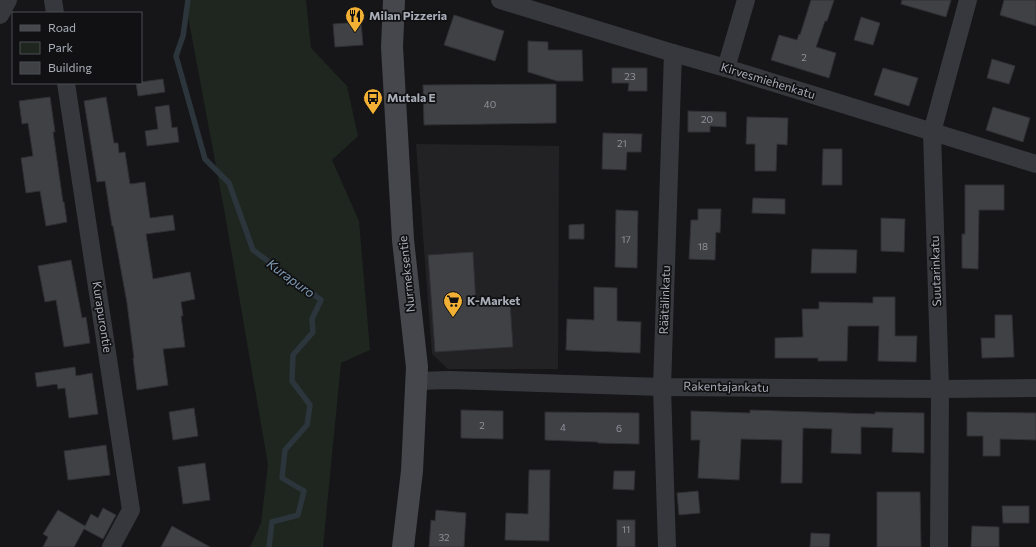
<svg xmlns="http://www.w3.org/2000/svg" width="1036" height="547" viewBox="0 0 1036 547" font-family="Commissioner,sans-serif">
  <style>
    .built { fill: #222225 }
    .green { fill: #1e261f }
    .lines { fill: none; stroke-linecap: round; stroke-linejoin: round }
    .stream { stroke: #2c353c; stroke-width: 5.5 }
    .building { fill: #404145; stroke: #303034 }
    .street { stroke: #37383d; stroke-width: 18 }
    .secondary { stroke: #45474d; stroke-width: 22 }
    .labels { text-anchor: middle; stroke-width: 3.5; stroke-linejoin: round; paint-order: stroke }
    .number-label { font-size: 10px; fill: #8e929b }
    .poi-label { font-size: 12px; font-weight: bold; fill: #a8adb8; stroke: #111113; text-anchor: start }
    .street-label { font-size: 12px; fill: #a8adb8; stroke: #111113 }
    .water-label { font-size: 13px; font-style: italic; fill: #7f9bb3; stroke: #111113 }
  </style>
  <rect width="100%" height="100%" fill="#161618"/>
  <path class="built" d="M416 144 559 146 558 369H448L432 354Z"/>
  <path class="green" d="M185 0H306L311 48 347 86 358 136 332 160 359 221 370 350 341 363 323 547H250L261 523 268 465 226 220Z"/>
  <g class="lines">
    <path class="stream" d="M188 0 183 36 176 56 205 159 229 183 253 250 321 300 312 319 313 332 293 355 292 381 310 405 307 425 285 450 282 478 304 491 298 515 272 522 269 547"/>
  </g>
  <g class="building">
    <path d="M811 0H834L827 21H825L816 47 836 53 829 78 771 60 779 35 797 40 799 34 800 35Z"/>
    <path d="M902 0H951L946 17 901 4Z"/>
    <path d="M1004 0H1036V26L1000 15Z"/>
    <path d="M454 15 504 31 495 61 444 45Z"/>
    <path d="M861 17 880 23 873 45 854 40Z"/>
    <path d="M361 22 363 45 335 47 333 24Z"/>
    <path d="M528 41 548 42V50H582L583 81H557L528 72Z"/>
    <path d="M992 59 1015 66 1009 84 987 78Z"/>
    <path d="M612 68H647V91H628L629 83H612Z"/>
    <path d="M883 68 918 78 909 106 874 95Z"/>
    <path d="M163 79 165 92 138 96 136 83H141V82Z"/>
    <path d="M556 84V123L424 125 423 85Z"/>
    <path d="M50 97 55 132H53L63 202H64L67 222 46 226 40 191 26 193 21 158 33 156 28 123 22 124 19 101Z"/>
    <path d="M106 97 114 143H118L119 153 125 152 130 184 145 182 150 218 173 215 175 230 146 234 153 279 190 272 195 299 181 302 183 316H181L185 347 163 349 168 385 137 390 133 358H134L127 303 113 226H112L105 181 97 182 84 101Z"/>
    <path d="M169 105 172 128 177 127 179 142 147 146 145 131 158 129 155 107Z"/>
    <path d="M993 107 1030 118 1023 142 986 130Z"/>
    <path d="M688 111 726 112V127L710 126V132H688Z"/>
    <path d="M747 117 788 118 787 145 777 144 776 171H755V144H746Z"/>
    <path d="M603 133 642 134 641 152H627L626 170 602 169Z"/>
    <path d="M823 149H842V185H822Z"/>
    <path d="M965 185H1004V210H979L978 269 962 268V234H965Z"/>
    <path d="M753 198 785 199V214L752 213Z"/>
    <path d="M698 209H721L720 233 716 232 715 260 689 259 691 220H698Z"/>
    <path d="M616 210 638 211 637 268 615 267Z"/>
    <path d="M881 218 905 219 904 252 881 251Z"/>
    <path d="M584 224V239H569V225Z"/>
    <path d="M812 249 857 250 856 273H811Z"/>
    <path d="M473 252 476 304 510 302 513 347 435 352 428 255Z"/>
    <path d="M71 260 82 318 86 317 90 343 64 347 56 300 45 302 38 266Z"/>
    <path d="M594 287 617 288V321L641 322 640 353 566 350 567 319 594 320Z"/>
    <path d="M873 297H895V336H917L916 362 878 361 879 326H848L847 361H818V358H775V338L803 337 802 309H819V302L873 303Z"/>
    <path d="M995 315H1012L1014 357 982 358 981 338H995Z"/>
    <path d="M75 367 76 376 92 373 98 414 69 418 65 388 58 389 57 384 37 387 35 373Z"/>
    <path d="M194 408 198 436 173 440 169 412Z"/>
    <path d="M461 410 503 411V439L461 438Z"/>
    <path d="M750 410 875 414V412L924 413V453L892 452 893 428 861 427V454L831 453 832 429 803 428 802 483H781L782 440 741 439 739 480 698 478 700 440H691V411L750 413Z"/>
    <path d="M545 412 639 413V444L598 443V442L545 440Z"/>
    <path d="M967 412 1036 413V440L1000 439V456H983V436H967Z"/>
    <path d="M106 445 110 475 68 480 64 451Z"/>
    <path d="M205 463 210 500 183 504 178 467Z"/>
    <path d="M529 470H550L549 541 505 540 506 513 528 514Z"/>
    <path d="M614 471H635L634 490 613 489Z"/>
    <path d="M698 491 700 513 679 515 677 493Z"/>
    <path d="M877 492H920L921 547H877Z"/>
    <path d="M1002 506H1029V523H1003Z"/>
    <path d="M103 508 116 515 103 539 84 529 74 547H43L48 537 43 534 58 510 85 526 91 514 98 518Z"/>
    <path d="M436 510 466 513 464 547H429L431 520 435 521Z"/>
    <rect x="617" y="520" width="18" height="27"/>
    <path d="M172 526 210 547H161Z"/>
    <path d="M972 526 999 527V547H971Z"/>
    <path d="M811 533 830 534 829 547H810Z"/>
  </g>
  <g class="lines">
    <g class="street">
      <path d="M53 0 55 13"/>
      <path d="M500 0 673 53 726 68 1036 164"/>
      <path d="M0 15 8 0"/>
      <path d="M726 68 746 0"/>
      <path d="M66 83 131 510 111 547"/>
      <path d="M417 381 449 380 662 387 940 389 1036 388"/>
      <path d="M667 547 662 387 673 53"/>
      <path d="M939 547 940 389 932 132 968 0"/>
    </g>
    <path class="secondary" d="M394 0 392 47 403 240 417 367 412 471 403 547"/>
  </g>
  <defs>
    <g id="restaurant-pin" transform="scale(1)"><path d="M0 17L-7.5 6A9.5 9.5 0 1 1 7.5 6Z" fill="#f2b134" stroke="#111113"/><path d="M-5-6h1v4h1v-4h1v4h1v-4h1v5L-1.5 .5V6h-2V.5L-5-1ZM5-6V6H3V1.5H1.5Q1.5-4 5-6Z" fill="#111"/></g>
    <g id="bus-pin" transform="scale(1)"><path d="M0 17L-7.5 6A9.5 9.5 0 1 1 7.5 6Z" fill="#f2b134" stroke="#111113"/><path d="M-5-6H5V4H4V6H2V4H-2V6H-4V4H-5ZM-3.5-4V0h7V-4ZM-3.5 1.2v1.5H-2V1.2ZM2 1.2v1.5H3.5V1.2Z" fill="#111"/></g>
    <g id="supermarket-pin" transform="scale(1)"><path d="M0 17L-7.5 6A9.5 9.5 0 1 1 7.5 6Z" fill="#f2b134" stroke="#111113"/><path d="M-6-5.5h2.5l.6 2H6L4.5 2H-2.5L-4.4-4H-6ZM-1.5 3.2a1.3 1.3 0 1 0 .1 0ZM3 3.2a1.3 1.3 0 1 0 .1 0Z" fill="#111"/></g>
  </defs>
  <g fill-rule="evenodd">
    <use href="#restaurant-pin" x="355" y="16"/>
    <use href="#bus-pin" x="373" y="98"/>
    <use href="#supermarket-pin" x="453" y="301"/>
  </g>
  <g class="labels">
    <g class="number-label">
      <text x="804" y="61">2</text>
      <text x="630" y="80">23</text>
      <text x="490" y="108">40</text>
      <text x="707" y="123">20</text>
      <text x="622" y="147">21</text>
      <text x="626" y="243">17</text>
      <text x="703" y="250">18</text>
      <text x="482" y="429">2</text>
      <text x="563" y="431">4</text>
      <text x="619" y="432">6</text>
      <text x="626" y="533">11</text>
      <text x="444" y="541">32</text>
    </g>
    <g class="poi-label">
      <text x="369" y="20">Milan Pizzeria</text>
      <text x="387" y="102">Mutala E</text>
      <text x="467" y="305">K-Market</text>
    </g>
    <g class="street-label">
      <text transform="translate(768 81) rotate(17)" y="4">Kirvesmiehenkatu</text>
      <text transform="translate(936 271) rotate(-92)" y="4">Suutarinkatu</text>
      <text transform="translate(407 274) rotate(-96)" y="4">Nurmeksentie</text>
      <text transform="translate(665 300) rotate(-88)" y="4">Räätälinkatu</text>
      <text transform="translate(102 317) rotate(81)" y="4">Kurapurontie</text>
      <text transform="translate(726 387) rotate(1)" y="4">Rakentajankatu</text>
    </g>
    <g class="water-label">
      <text transform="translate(291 278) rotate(36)" y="5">Kurapuro</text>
    </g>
  </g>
  <rect x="12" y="12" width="130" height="72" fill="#111113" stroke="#4d4f55"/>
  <rect x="20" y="25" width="20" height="6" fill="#45474d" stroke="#4d4f55"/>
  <text x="48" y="32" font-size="12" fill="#a8adb8">Road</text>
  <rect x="20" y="42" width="20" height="12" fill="#1e261f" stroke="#4d4f55"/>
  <text x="48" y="52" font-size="12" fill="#a8adb8">Park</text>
  <rect x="20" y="62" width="20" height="12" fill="#404145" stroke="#4d4f55"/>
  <text x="48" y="72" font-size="12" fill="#a8adb8">Building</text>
</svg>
